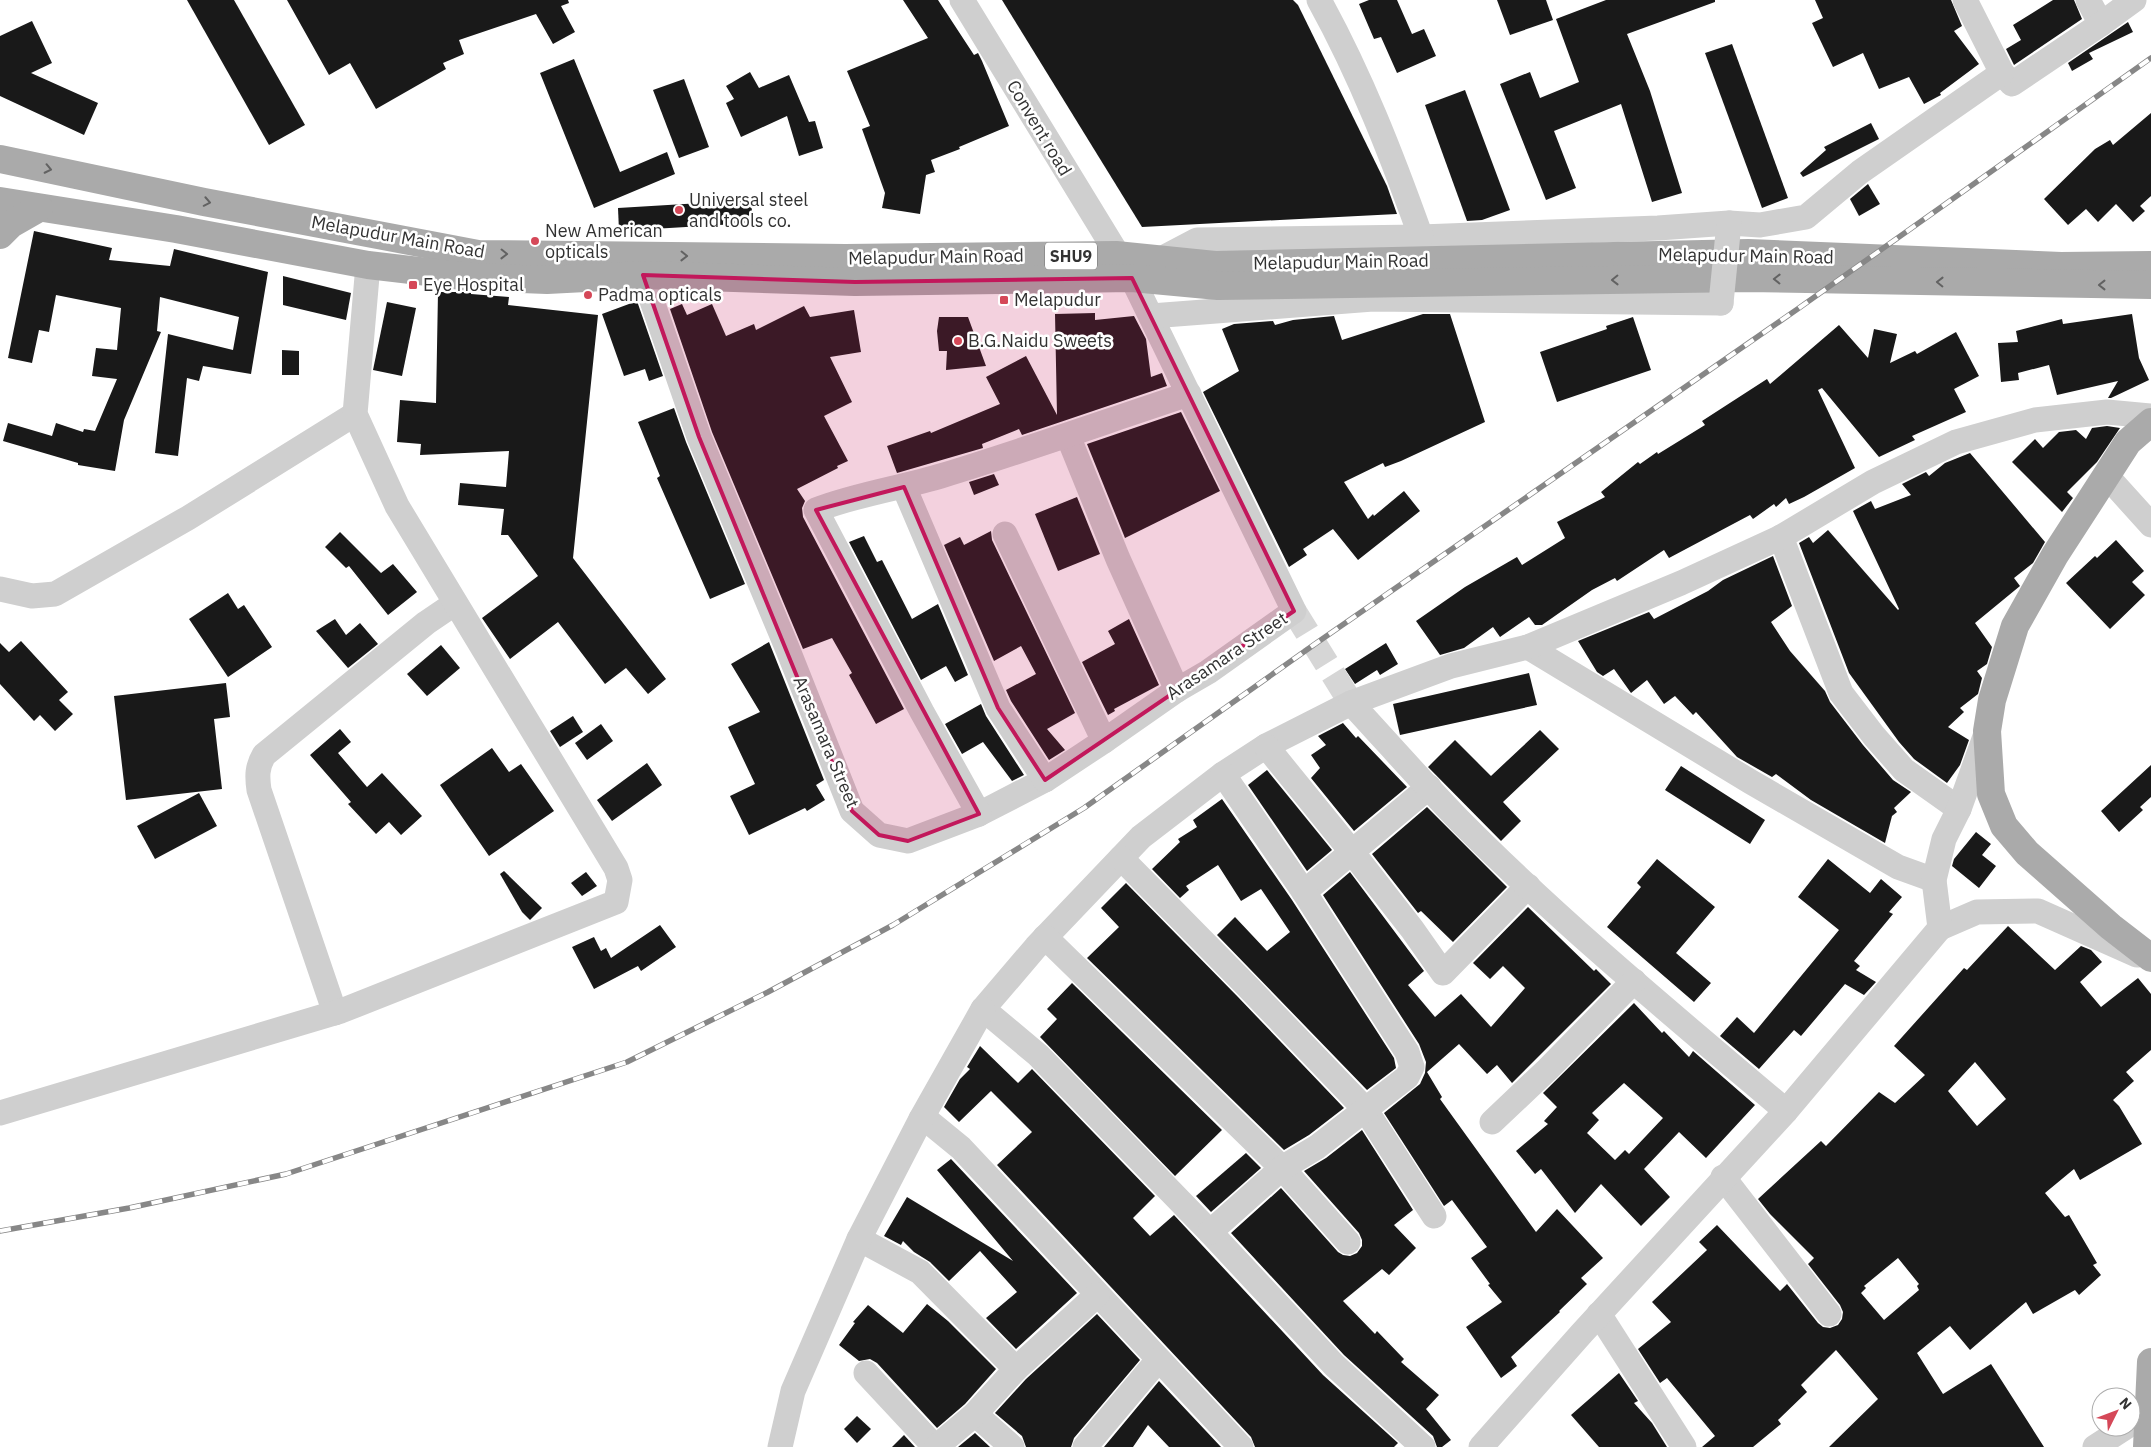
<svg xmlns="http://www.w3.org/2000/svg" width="2151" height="1447" viewBox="0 0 2151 1447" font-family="'IBM Plex Sans',sans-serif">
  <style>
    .building { fill: #191919; fill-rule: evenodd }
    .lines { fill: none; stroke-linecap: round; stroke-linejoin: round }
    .minor-tunnel { stroke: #d6d6d6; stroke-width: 25; stroke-dasharray: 25 12; stroke-linecap: butt }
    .minor { stroke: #cfcfcf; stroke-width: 25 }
    .major { stroke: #aaa; stroke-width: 28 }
    .rail-casing { stroke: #878787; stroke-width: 5.5 }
    .rail { stroke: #fff; stroke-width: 4; stroke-dasharray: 11; stroke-linecap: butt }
    .minor-bridge { stroke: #cfcfcf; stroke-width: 25 }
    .oneway { stroke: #626262 }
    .marked { fill: #c2185b; fill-opacity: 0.2; stroke: #c2185b; stroke-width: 4; stroke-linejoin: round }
    .poi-dot { fill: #d54858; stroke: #fff; stroke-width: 2 }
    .labels { text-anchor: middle; stroke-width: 5; stroke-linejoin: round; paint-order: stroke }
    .shield { fill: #fff; stroke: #707070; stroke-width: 1 }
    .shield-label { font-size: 16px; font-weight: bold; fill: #323232 }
    .street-label { font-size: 18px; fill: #323232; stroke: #fff }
    .poi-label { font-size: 18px; fill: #323232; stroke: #fff; text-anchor: start }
  </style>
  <rect width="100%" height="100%" fill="#fff"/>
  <g class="building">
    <path d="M187 0H234L305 125 269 145Z"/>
    <path d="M287 0H568L569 3 561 6 575 32 553 44 536 14 459 40 464 54 443 63 446 69 376 109 350 63 329 75Z"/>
    <path d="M903 0H938L974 55 978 53 982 61 1009 126 959 147 960 149 931 160 935 172 926 175 920 214 882 208 885 193 862 129 870 126 847 71 928 38Z"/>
    <path d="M1002 0H1293L1298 5 1387 186 1397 214 1142 227Z"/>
    <path d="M1369 0H1397L1412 34 1424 29 1436 56 1397 73 1381 37 1374 39 1359 4Z"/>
    <path d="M1497 0H1546L1553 20 1510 35Z"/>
    <path d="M1606 0H1715V2L1627 34 1650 91 1682 193 1652 202 1621 104 1554 131 1576 188 1546 200 1500 84 1530 72 1540 98 1579 82 1556 19Z"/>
    <path d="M1815 0H1951L1962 26 1954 31 1979 64 1940 93 1941 95 1924 104 1909 77 1879 89 1863 53 1833 67 1812 23 1823 18Z"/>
    <path d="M2053 0H2074L2082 19 2014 65 2006 49 2021 40 2013 25Z"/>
    <path d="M32 21 52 63 31 73 98 103 84 135 0 96V36Z"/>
    <path d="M2128 22 2133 32 2089 53 2093 59 2072 71 2068 63Z"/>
    <path d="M1732 44 1788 198 1762 208 1705 53Z"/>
    <path d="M574 59 620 172 667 152 675 174 594 208 540 73Z"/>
    <path d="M750 72 759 88 789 75 809 122 815 121 823 148 799 156 787 116 741 137 726 103 734 99 726 86Z"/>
    <path d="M684 79 709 147 679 158 653 90Z"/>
    <path d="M1465 90 1510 210 1482 220 1467 221 1425 105Z"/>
    <path d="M2151 113V196L2140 206 2145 211 2133 222 2116 204 2098 222 2086 209 2068 225 2044 199 2095 149 2110 140 2113 145Z"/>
    <path d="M1871 123 1879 139 1803 177 1800 173 1826 150 1824 147Z"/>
    <path d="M1868 184 1880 204 1859 216 1850 199Z"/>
    <path d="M751 200 753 223 619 231 618 208Z"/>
    <path d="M34 231 112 248 109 260 170 266 174 249 268 272 251 374 203 366 199 381 187 378 178 456 155 453 168 334 233 350 239 317 160 297 157 331 161 332 124 420 115 471 78 465V463L3 441 8 423 52 436 56 423 83 432 84 429 95 431 117 379 92 376 96 348 117 350 121 308 56 295 49 332 39 330 32 363 8 358Z"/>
    <path d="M283 276 351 293 346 320 283 305Z"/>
    <path d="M438 292H467L471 293V294L509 297 508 305 598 315 573 558 666 679 648 694 626 668 605 684 558 622 510 659 482 618 538 576 508 535H501L504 509 458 505 460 483 506 487 509 451 420 455 421 444 397 442 400 400 436 403Z"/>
    <path d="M637 301 663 376 649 381 645 369 624 376 602 314Z"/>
    <path d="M387 302 416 308 402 376 373 370Z"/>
    <path d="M682 304 687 315 712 304 726 336 754 324 756 330 804 306 810 317 854 310 861 352 830 357 852 402 824 416 848 461 837 466 838 468 797 489 805 501 802 508 803 517 904 709 876 724 849 675 852 673 832 638 803 649 712 432 670 309Z"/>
    <path d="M1095 313V320L1134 316 1146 339 1151 377 1162 373 1167 386 1022 435 1019 429 982 444 983 448 897 473 887 446 930 431 931 433 1000 404 986 377 1026 356 1057 415 1055 314Z"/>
    <path d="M1423 314H1450L1485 422 1401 461 1385 467 1383 463 1344 482 1368 519 1373 514 1374 516 1404 491 1420 511 1358 560 1333 529 1303 549 1307 555 1289 567 1203 392 1239 371 1222 329 1234 324 1273 321 1275 325 1293 320 1334 316 1342 340Z"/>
    <path d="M2132 314 2139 358 2149 380 2111 398H2108L2118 381 2057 395 2049 365 2018 373 2019 380 2001 382 1998 343 2018 342 2016 331 2062 319 2063 324Z"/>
    <path d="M939 317H968L986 366 946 370 947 351H939L937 331Z"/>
    <path d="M1633 317 1651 370 1557 402 1540 352 1607 329 1606 326Z"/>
    <path d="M1839 325 1868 358 1874 329 1897 334 1890 363 1915 351 1917 354 1956 332 1979 376 1954 389 1966 412 1912 436 1915 440 1879 457 1822 388 1818 390 1855 468 1804 497 1789 504 1786 498 1776 507 1774 504 1753 519 1750 515 1669 558 1664 550 1617 581 1615 578 1592 590 1542 625H1535L1529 617 1500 637 1493 627 1464 648 1440 655 1416 621 1465 587 1517 557 1522 565 1565 538 1557 522 1605 497 1601 492 1638 462 1640 464 1657 452 1658 454 1705 425 1702 421 1767 379 1770 384Z"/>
    <path d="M282 350 299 351V375H282Z"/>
    <path d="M674 408 686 442 745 584 710 599 657 478 660 476 638 422Z"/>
    <path d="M1181 412 1220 491 1125 538 1087 444Z"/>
    <path d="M2107 426 2120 428 2097 462 2067 492 2073 498 2062 512 2012 462 2035 439 2043 448 2059 432 2076 430 2086 439 2092 428Z"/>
    <path d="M1970 453 2045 542 2033 563 2014 578 2020 586 1975 623 1992 647 1987 664 1977 671 1982 678 1978 694 1960 708 1964 712 1948 727 1969 740 1960 765 1947 783 1914 759 1899 742 1849 673 1799 543 1809 537 1813 543 1828 530 1898 610 1899 609 1853 511 1871 501 1875 509 1911 495 1902 484 1926 472 1929 476 1945 463Z"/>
    <path d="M994 474 999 485 974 495 969 482Z"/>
    <path d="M1077 497 1100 554 1058 571 1035 514Z"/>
    <path d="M991 531 992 540 1075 713 1047 729 1065 750 1049 760 1011 701 1006 690 1036 674 1021 646 994 661 944 545 960 537 964 545Z"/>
    <path d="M340 532 381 573 393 564 417 592 388 615 349 566 346 568 325 547Z"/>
    <path d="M864 536 877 562 882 560 912 619 938 604 968 675 955 682 946 666 921 680 849 542Z"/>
    <path d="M2116 540 2144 571 2132 582 2145 595 2110 629 2066 583 2095 556 2097 558Z"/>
    <path d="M1773 556 1792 606 1771 622 1790 651 1825 691 1830 702 1863 745 1893 780 1911 792 1894 808 1897 812 1892 816 1885 843 1811 800 1776 774 1772 777 1737 757 1696 712 1693 715 1675 696 1664 704 1647 680 1631 693 1614 669 1603 676 1597 672 1578 641 1649 612 1654 619 1708 591 1723 580Z"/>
    <path d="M228 593 238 609 244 605 272 647 228 677 189 619Z"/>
    <path d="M335 619 346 635 360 623 378 644 348 668 316 631Z"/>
    <path d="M1129 619 1159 685 1114 709 1115 711 1108 715 1082 662 1115 644 1108 631Z"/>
    <path d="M21 641 68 692 59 700 73 714 55 731 40 715 34 721 0 684V643L9 652Z"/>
    <path d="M769 642 824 780 816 785 825 800 807 811 805 808 749 835 730 796 755 784 728 727 760 712 731 664Z"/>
    <path d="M1386 643 1398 664 1380 675 1377 670 1355 684 1345 669Z"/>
    <path d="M441 645 460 668 427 696 407 674Z"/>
    <path d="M1529 673 1537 705 1400 735 1393 704Z"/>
    <path d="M226 683 230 717 214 719 222 789 126 800 114 696Z"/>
    <path d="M981 704 986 716 1024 775 1012 781 983 742 962 754 945 724Z"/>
    <path d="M573 716 583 732 560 747 550 731Z"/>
    <path d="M1343 723 1356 738 1358 736 1407 787 1354 831 1311 778 1320 768 1311 755 1326 745 1318 736Z"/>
    <path d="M601 724 613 741 587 760 575 743Z"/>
    <path d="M340 729 351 742 338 753 367 787 382 773 422 816 401 835 389 822 376 834 348 804 351 802 310 755Z"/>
    <path d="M1540 730 1559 749 1503 802 1521 821 1501 841 1428 767 1455 740 1491 776Z"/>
    <path d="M492 748 509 772 521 764 554 811 489 856 440 785Z"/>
    <path d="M647 763 662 785 612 821 597 800Z"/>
    <path d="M2151 765V797L2140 807 2143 810 2119 832 2101 811Z"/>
    <path d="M1681 766 1765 820 1750 844 1665 790Z"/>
    <path d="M1267 770 1332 850 1307 871 1248 785Z"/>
    <path d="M199 793 217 826 155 859 137 826Z"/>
    <path d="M1222 799 1292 900 1394 1058 1396 1068 1367 1090 1217 935 1235 917 1267 951 1290 932 1261 889 1241 901 1218 865 1186 886 1189 890 1180 898 1152 869 1180 842 1178 839 1197 827 1193 820Z"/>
    <path d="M1427 807 1507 887 1453 942 1421 911 1418 913 1372 854Z"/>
    <path d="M1976 832 1991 844 1982 855 1996 866 1979 888 1952 866 1954 859Z"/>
    <path d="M1657 859 1715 907 1676 953 1711 983 1694 1002 1607 927 1641 887 1637 883Z"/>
    <path d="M1828 859 1870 893 1881 879 1902 897 1889 912 1893 914 1854 961 1860 966 1856 970 1876 982 1864 995 1845 984 1801 1036 1794 1030 1759 1069 1720 1036 1737 1017 1754 1033 1839 930 1798 897Z"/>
    <path d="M504 871 542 908 530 920 522 912 500 874Z"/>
    <path d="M586 872 597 886 582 896 571 883Z"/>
    <path d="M1350 872 1424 971 1408 985 1435 1017 1461 994 1491 1027 1525 988 1503 966 1490 979 1473 963 1528 907 1594 971 1596 969 1611 984 1512 1083 1497 1065 1487 1074 1459 1044 1427 1072 1442 1097 1440 1099 1536 1232 1557 1209 1603 1258 1581 1278 1587 1284 1559 1311 1560 1312 1511 1357 1517 1366 1501 1378 1466 1327 1502 1302 1488 1285 1490 1284 1471 1258 1487 1247 1452 1200 1444 1206 1384 1113 1420 1084 1425 1073 1426 1062 1419 1044 1323 895Z"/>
    <path d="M1126 883 1238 997 1344 1108 1309 1135 1284 1150 1087 958 1119 927 1101 908Z"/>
    <path d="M660 925 676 947 641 971 638 966 594 989 572 947 594 937 601 951 606 948 611 958Z"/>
    <path d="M2008 926 2055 970 2081 946 2091 950 2102 962 2080 982 2101 1007 2138 978 2151 994V1050L2126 1072 2134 1081 2113 1100 2119 1106 2142 1144 2080 1180 2074 1169 2045 1193 2065 1217 2069 1215 2097 1263 2093 1265 2101 1275 2079 1295 2075 1290 2033 1314 2026 1302 1970 1350 1950 1326 1917 1353 1943 1394 1991 1364 2044 1447H1829L1878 1399 1836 1350 1801 1385 1807 1392 1778 1420 1781 1424 1753 1447H1702L1715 1436 1667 1378 1660 1383 1638 1349 1671 1322 1652 1302 1707 1250 1699 1242 1717 1225 1780 1291 1787 1284 1818 1323 1823 1327 1830 1328 1838 1325 1842 1319 1843 1312 1840 1305 1808 1264 1814 1258 1770 1214 1758 1199 1821 1141 1826 1146 1879 1092 1895 1103 1925 1075 1894 1046 1964 968 1967 970ZM1975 1062 2006 1099 1977 1126 1948 1091ZM1898 1258 1919 1284 1917 1286 1919 1290 1884 1320 1861 1293 1866 1288 1864 1286Z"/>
    <path d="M1072 983 1222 1130 1175 1176 1040 1037 1057 1019 1047 1009Z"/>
    <path d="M1634 1003 1662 1033 1664 1031 1689 1057 1693 1051 1755 1105 1706 1158 1679 1132 1644 1169 1670 1197 1641 1226 1601 1184 1575 1213 1541 1169 1535 1174 1516 1151 1548 1124 1544 1121 1557 1107 1543 1093ZM1624 1083 1663 1118 1629 1154 1625 1150 1615 1160 1587 1133 1599 1120 1592 1113Z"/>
    <path d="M980 1046 1018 1083 1032 1069 1155 1196 1133 1218 1150 1236 1174 1215 1323 1375 1398 1443 1394 1447H1255L1251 1437 997 1165 1032 1132 991 1091 959 1122 944 1107 960 1079 970 1069 967 1067Z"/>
    <path d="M1362 1130 1413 1210 1394 1225 1416 1248 1389 1275 1382 1269 1343 1301 1375 1334 1377 1331 1404 1359 1401 1362 1439 1395 1426 1409 1451 1440 1442 1447H1437L1433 1436 1344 1355 1231 1233 1281 1188 1338 1252 1343 1255 1350 1256 1357 1253 1362 1246V1240L1359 1233 1304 1171 1326 1158Z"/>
    <path d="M1246 1153 1261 1168 1211 1212 1196 1196Z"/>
    <path d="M951 1159 1077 1293 1016 1349 986 1318 1017 1292 980 1251 949 1281 930 1262 914 1252 903 1241 901 1245 884 1236 907 1197 1013 1261 937 1170Z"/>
    <path d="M927 1304 948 1321 996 1369 965 1404 937 1428 877 1363 870 1359 859 1361 839 1345 855 1323 853 1322 868 1305 903 1333Z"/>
    <path d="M1097 1314 1140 1360 1074 1438 1071 1447H1026L1022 1436 995 1413 1026 1379Z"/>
    <path d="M1619 1373 1638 1401 1634 1403 1652 1423 1667 1447H1599L1571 1415Z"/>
    <path d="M1159 1381 1221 1447H1169L1148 1425 1133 1447H1104Z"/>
    <path d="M857 1416 871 1429 857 1443 844 1429Z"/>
    <path d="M975 1433 990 1447H958Z"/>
    <path d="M904 1435 915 1447H892Z"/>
  </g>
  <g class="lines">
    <path class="minor-tunnel" d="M1294 611 1351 703"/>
    <g class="minor">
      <path d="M2088 0 2101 24"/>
      <path d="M2002 73 2012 84 2101 24 2134 0"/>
      <path d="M1421 237 1658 228 1729 223 1760 225 1806 217 1860 172 2002 73 1965 0"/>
      <path d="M1159 260 1197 240 1421 237C1392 156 1361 76 1319 0"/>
      <path d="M643 275 699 437 788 650 852 811 879 835 908 841 979 814 1045 780 1104 741 1177 690 1208 672 1294 611 1132 278 962 0"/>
      <path d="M1151 316 1373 299 1721 303"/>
      <path d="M1068 436 1118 559 1177 690"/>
      <path d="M2106 475 2151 525"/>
      <path d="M904 487 998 708 1045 780"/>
      <path d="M1005 534 1104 741"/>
      <path d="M1781 537 1841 693 1874 736 1904 770 1959 809"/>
      <path d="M0 589 32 596 55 594 188 518 355 414"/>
      <path d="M1528 647 1751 782 1898 867 1934 880"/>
      <path d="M1351 703 1266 746 1223 774 1141 837 1036 947 983 1009 1038 1055 1210 1232 1334 1365 1423 1447"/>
      <path d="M1266 746 1352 852 1412 929 1443 973 1528 886"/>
      <path d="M979 814 922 712 816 510C857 494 902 488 944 475 1026 450 1107 421 1189 394"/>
      <path d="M1121 858 1248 987 1365 1109 1434 1216"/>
      <path d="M1304 892 1429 787"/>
      <path d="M1940 928 1977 912 2038 911 2137 955"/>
      <path d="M1045 937 1282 1168 1348 1242"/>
      <path d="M335 1013 259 790C257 776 257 767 264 755L426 623 454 604"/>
      <path d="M1786 1111C1675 1017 1562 924 1459 820 1422 782 1387 742 1351 703L1451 666 1528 647 1681 583 1781 537 1873 482 1956 442 2035 420 2107 412 2151 416"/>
      <path d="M0 1113 341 1011 616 902 620 880 616 868 397 506 355 414 368 265"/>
      <path d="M921 1119 928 1121 961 1148 1241 1447"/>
      <path d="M1492 1122 1548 1069 1634 981"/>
      <path d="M1723 1177 1829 1314"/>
      <path d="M1210 1232 1282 1168 1317 1147 1407 1077 1412 1067 1407 1052 1304 892 1223 774"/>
      <path d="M859 1239 920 1272 1016 1369"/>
      <path d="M1599 1314 1684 1447"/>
      <path d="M866 1373 935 1447"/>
      <path d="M975 1414 1012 1447"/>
      <path d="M780 1447 793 1391 859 1239 921 1119 983 1009"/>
      <path d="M936 1447 975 1414 1016 1369 1097 1295"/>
      <path d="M1085 1447 1158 1360"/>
      <path d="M1481 1447 1582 1333 1786 1111 1940 928 1934 880 1944 839 1959 809 1987 731"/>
      <path d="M2095 1447 2126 1427"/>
    </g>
    <g class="major">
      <path d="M0 159 204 202 478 254 845 258 1116 255 1215 265 1748 253 2061 266 2151 265"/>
      <path d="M0 201 176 229 368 265 471 277 547 280 643 275 855 282 1132 278 1218 286 1747 278 2151 285"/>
      <path d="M0 235 11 224 39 208"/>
      <path d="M2151 422 2128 442 2055 555 2015 626 1992 700 1987 731 1991 794 2004 826 2027 853 2111 927 2151 958"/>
      <path d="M2147 1447 2151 1362"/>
    </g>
    <g class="rail-casing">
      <path id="rail" d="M0 1231 129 1208 286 1174 627 1062 768 992 893 925 1084 808 1315 644 1799 308 2151 58"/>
    </g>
    <use href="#rail" class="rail"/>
    <path class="minor-bridge" d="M1721 303 1729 223"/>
  </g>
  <defs><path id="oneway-chevron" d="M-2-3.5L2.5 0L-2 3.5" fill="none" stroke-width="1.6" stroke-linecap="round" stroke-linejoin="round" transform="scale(1.25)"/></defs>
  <g class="oneway">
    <use href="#oneway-chevron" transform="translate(48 169) rotate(12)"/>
    <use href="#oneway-chevron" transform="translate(207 202) rotate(11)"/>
    <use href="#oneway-chevron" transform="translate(504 254) rotate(1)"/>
    <use href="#oneway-chevron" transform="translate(684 256) rotate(1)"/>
    <use href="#oneway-chevron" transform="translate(1777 279) rotate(-179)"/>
    <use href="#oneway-chevron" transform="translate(1615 280) rotate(179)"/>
    <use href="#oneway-chevron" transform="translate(1940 282) rotate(-179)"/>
    <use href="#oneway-chevron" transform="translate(2102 285) rotate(-180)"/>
  </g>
  <path class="marked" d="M643 275 855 282 1132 278 1294 611 1045 780 998 708 904 487 816 510 979 814 908 841 879 835 852 811 699 437Z"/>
  <g class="poi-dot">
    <circle cx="679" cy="210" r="5"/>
    <circle cx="535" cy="241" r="5"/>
    <rect x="408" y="280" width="10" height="10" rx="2.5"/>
    <circle cx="588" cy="295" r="5"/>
    <rect x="999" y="295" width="10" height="10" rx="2.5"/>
    <circle cx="958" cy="341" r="5"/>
  </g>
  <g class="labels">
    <rect class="shield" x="1045" y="242.5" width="52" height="27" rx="4"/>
    <g class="shield-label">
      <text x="1071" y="262">SHU9</text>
    </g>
    <g class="street-label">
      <text transform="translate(1039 128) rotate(59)" y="6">Convent road</text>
      <text transform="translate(398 237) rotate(10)" y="6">Melapudur Main Road</text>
      <text transform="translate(1746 256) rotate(1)" y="6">Melapudur Main Road</text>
      <text transform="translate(936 257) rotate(-1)" y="6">Melapudur Main Road</text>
      <text transform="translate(1341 262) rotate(-1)" y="6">Melapudur Main Road</text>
      <text transform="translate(1227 656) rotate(-34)" y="6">Arasamara Street</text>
      <text transform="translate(826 742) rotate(67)" y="6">Arasamara Street</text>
    </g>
    <g class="poi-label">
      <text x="689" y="206">Universal steel<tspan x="689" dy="21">and tools co.</tspan></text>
      <text x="545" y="237">New American<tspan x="545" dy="21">opticals</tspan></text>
      <text x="423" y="291">Eye Hospital</text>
      <text x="598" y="301">Padma opticals</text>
      <text x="1014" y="306">Melapudur</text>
      <text x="968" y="347">B.G.Naidu Sweets</text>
    </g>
  </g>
  <g transform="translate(2116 1412) rotate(48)"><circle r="24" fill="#ffffff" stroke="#adadad"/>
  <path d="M0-4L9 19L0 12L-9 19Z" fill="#d54858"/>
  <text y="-8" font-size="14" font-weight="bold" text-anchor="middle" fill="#323232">N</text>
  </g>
</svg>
